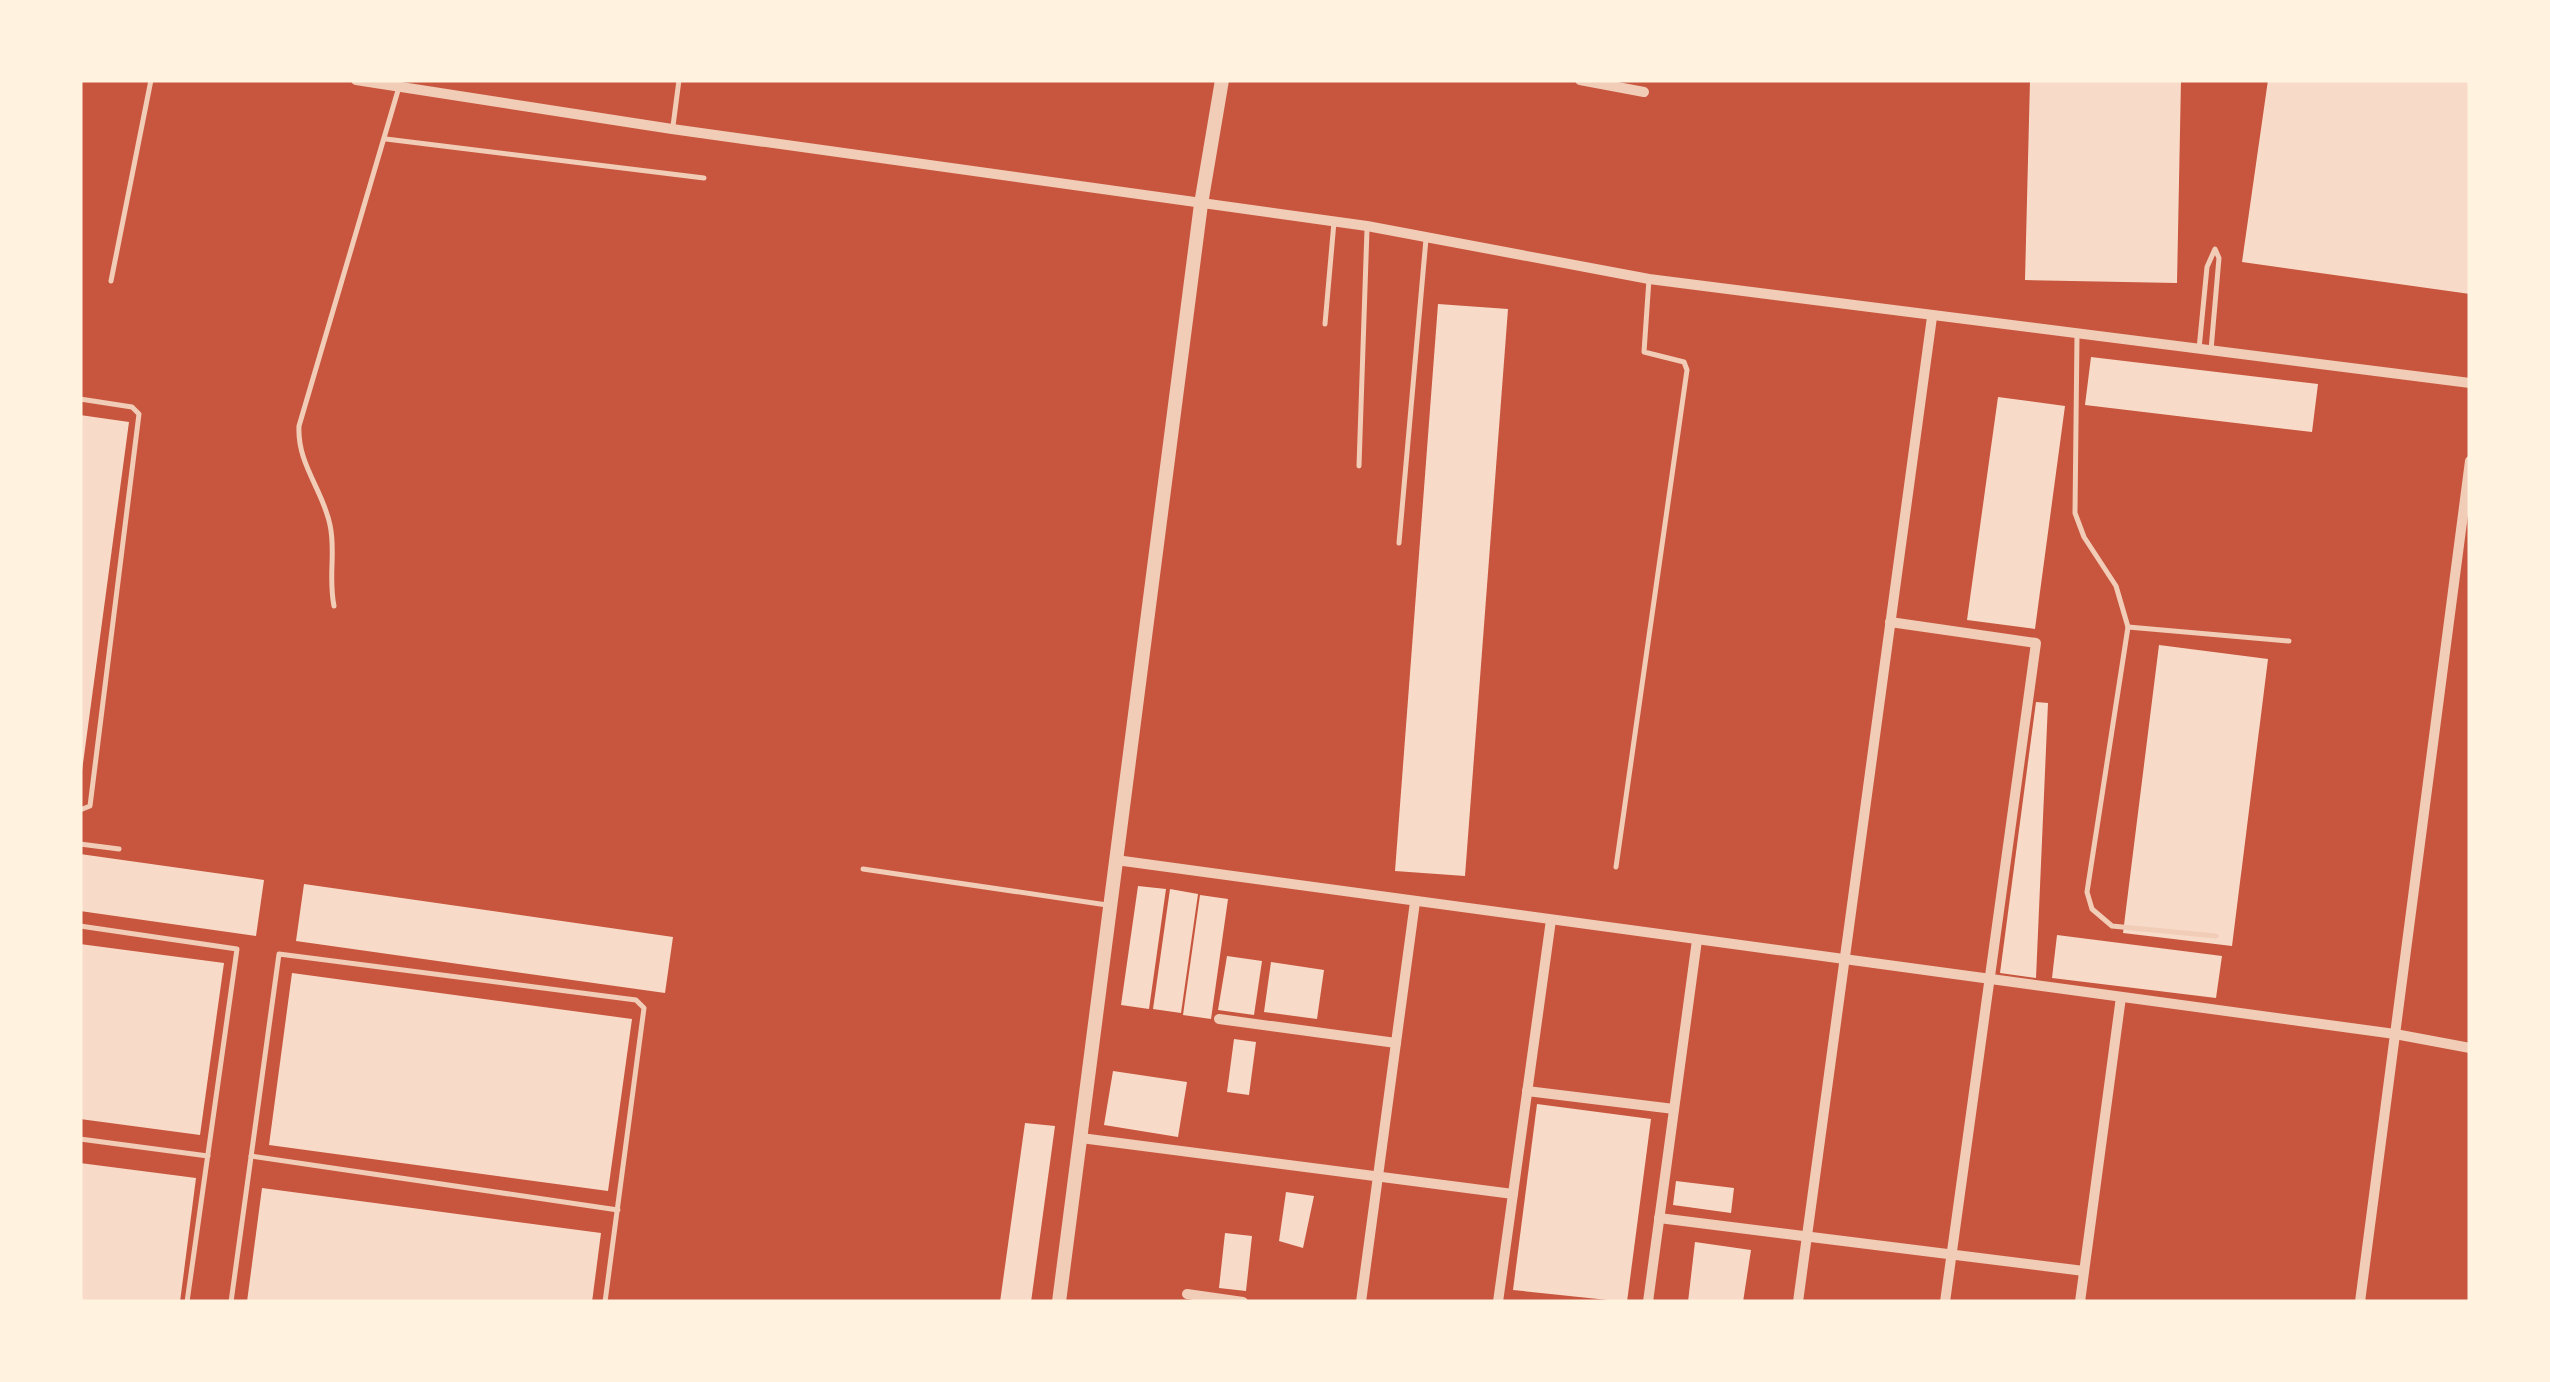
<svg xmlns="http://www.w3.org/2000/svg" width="2550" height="1382" viewBox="0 0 2550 1382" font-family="'Source Serif 4',serif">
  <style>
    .building { fill: #f7dbc8 }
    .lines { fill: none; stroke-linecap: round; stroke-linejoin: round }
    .service { stroke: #f1ccb7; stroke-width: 5 }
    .minor { stroke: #f1ccb7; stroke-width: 10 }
    .tertiary { stroke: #f1ccb7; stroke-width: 14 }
  </style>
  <rect width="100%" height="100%" fill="#c8553d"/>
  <g class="building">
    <path d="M2030 80H2181L2177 283 2025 280Z"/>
    <path d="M2268 80H2470V294L2242 262Z"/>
    <path d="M1438 304 1508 309 1465 876 1395 871Z"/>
    <path d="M2091 357 2318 384 2312 432 2085 405Z"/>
    <path d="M1998 397 2065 406 2035 629 1967 620Z"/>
    <path d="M80 415 129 422 82 771 80 770Z"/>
    <path d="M2159 645 2268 659 2232 946 2123 933Z"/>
    <path d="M2036 702 2048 703 2036 978 2000 973Z"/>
    <path d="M80 854 264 880 256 936 80 911Z"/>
    <path d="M304 884 673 937 665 993 296 941Z"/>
    <path d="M1138 886 1166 889 1149 1009 1121 1005Z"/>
    <path d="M1170 889 1198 894 1181 1013 1153 1009Z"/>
    <path d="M1200 895 1228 899 1211 1019 1183 1015Z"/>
    <path d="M2057 935 2222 956 2216 998 2052 978Z"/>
    <path d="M80 944 224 963 200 1135 80 1119Z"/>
    <path d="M1227 956 1262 961 1254 1015 1218 1010Z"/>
    <path d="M1271 962 1324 970 1317 1019 1264 1012Z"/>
    <path d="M292 973 632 1019 608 1191 269 1145Z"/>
    <path d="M1234 1039 1256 1042 1249 1095 1227 1092Z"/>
    <path d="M1113 1071 1187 1082 1178 1137 1104 1125Z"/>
    <path d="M1537 1104 1651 1119 1627 1302 1513 1290Z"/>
    <path d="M1025 1123 1055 1126 1031 1302H1000Z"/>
    <path d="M80 1163 196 1178 180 1302H80Z"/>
    <path d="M1676 1181 1734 1188 1731 1213 1673 1205Z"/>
    <path d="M262 1188 601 1233 592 1302H247Z"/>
    <path d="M1286 1192 1314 1196 1303 1248 1279 1241Z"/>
    <path d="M1225 1233 1252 1236 1246 1291 1219 1288Z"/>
    <path d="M1695 1242 1751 1250 1743 1302H1688Z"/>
  </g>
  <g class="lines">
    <g class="service">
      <path d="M673 126 679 80"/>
      <path d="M386 139 704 178"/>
      <path d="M111 281 151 80"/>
      <path d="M1325 324 1334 222"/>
      <path d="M2077 336 2075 513 2084 537 2116 586 2128 627 2087 892 2092 909 2112 926 2216 936"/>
      <path d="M2199 349 2207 267 2215 249 2219 258 2211 350"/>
      <path d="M80 399 132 407 139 414 90 806 80 810"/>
      <path d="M1359 466 1367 229"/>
      <path d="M1399 543 1426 239"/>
      <path d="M334 606C328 576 336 552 330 525 323 490 297 464 299 426L399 87"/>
      <path d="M2128 627 2289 641"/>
      <path d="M80 844 119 849"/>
      <path d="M1616 867 1687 370 1684 362 1644 352 1649 279"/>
      <path d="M863 869 1107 905"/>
      <path d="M80 926 237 949 187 1302"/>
      <path d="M80 1139 208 1156"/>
      <path d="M251 1156 618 1210"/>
      <path d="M231 1302 279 954 636 1000 644 1008 605 1302"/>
    </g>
    <g class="minor">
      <path d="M356 80 672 129 1367 226 1649 279 2470 383"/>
      <path d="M1580 80 1644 92"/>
      <path d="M1890 622 2036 643 1945 1302"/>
      <path d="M1116 860 2395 1034 2470 1048"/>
      <path d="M1219 1019 1396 1043"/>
      <path d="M1527 1091 1674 1109"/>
      <path d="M1081 1138 1513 1194"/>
      <path d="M1659 1218 2084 1271"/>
      <path d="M1187 1294 1243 1302"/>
      <path d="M1361 1302 1415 902"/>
      <path d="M1498 1302 1551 920"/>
      <path d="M1648 1302 1697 940"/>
      <path d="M1798 1302 1932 317"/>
      <path d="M2080 1302 2121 997"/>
      <path d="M2360 1302 2470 461"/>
    </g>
    <path class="tertiary" d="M1059 1302 1201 204 1222 80"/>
  </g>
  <rect width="2550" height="1382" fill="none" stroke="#fff3e0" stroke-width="165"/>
</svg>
